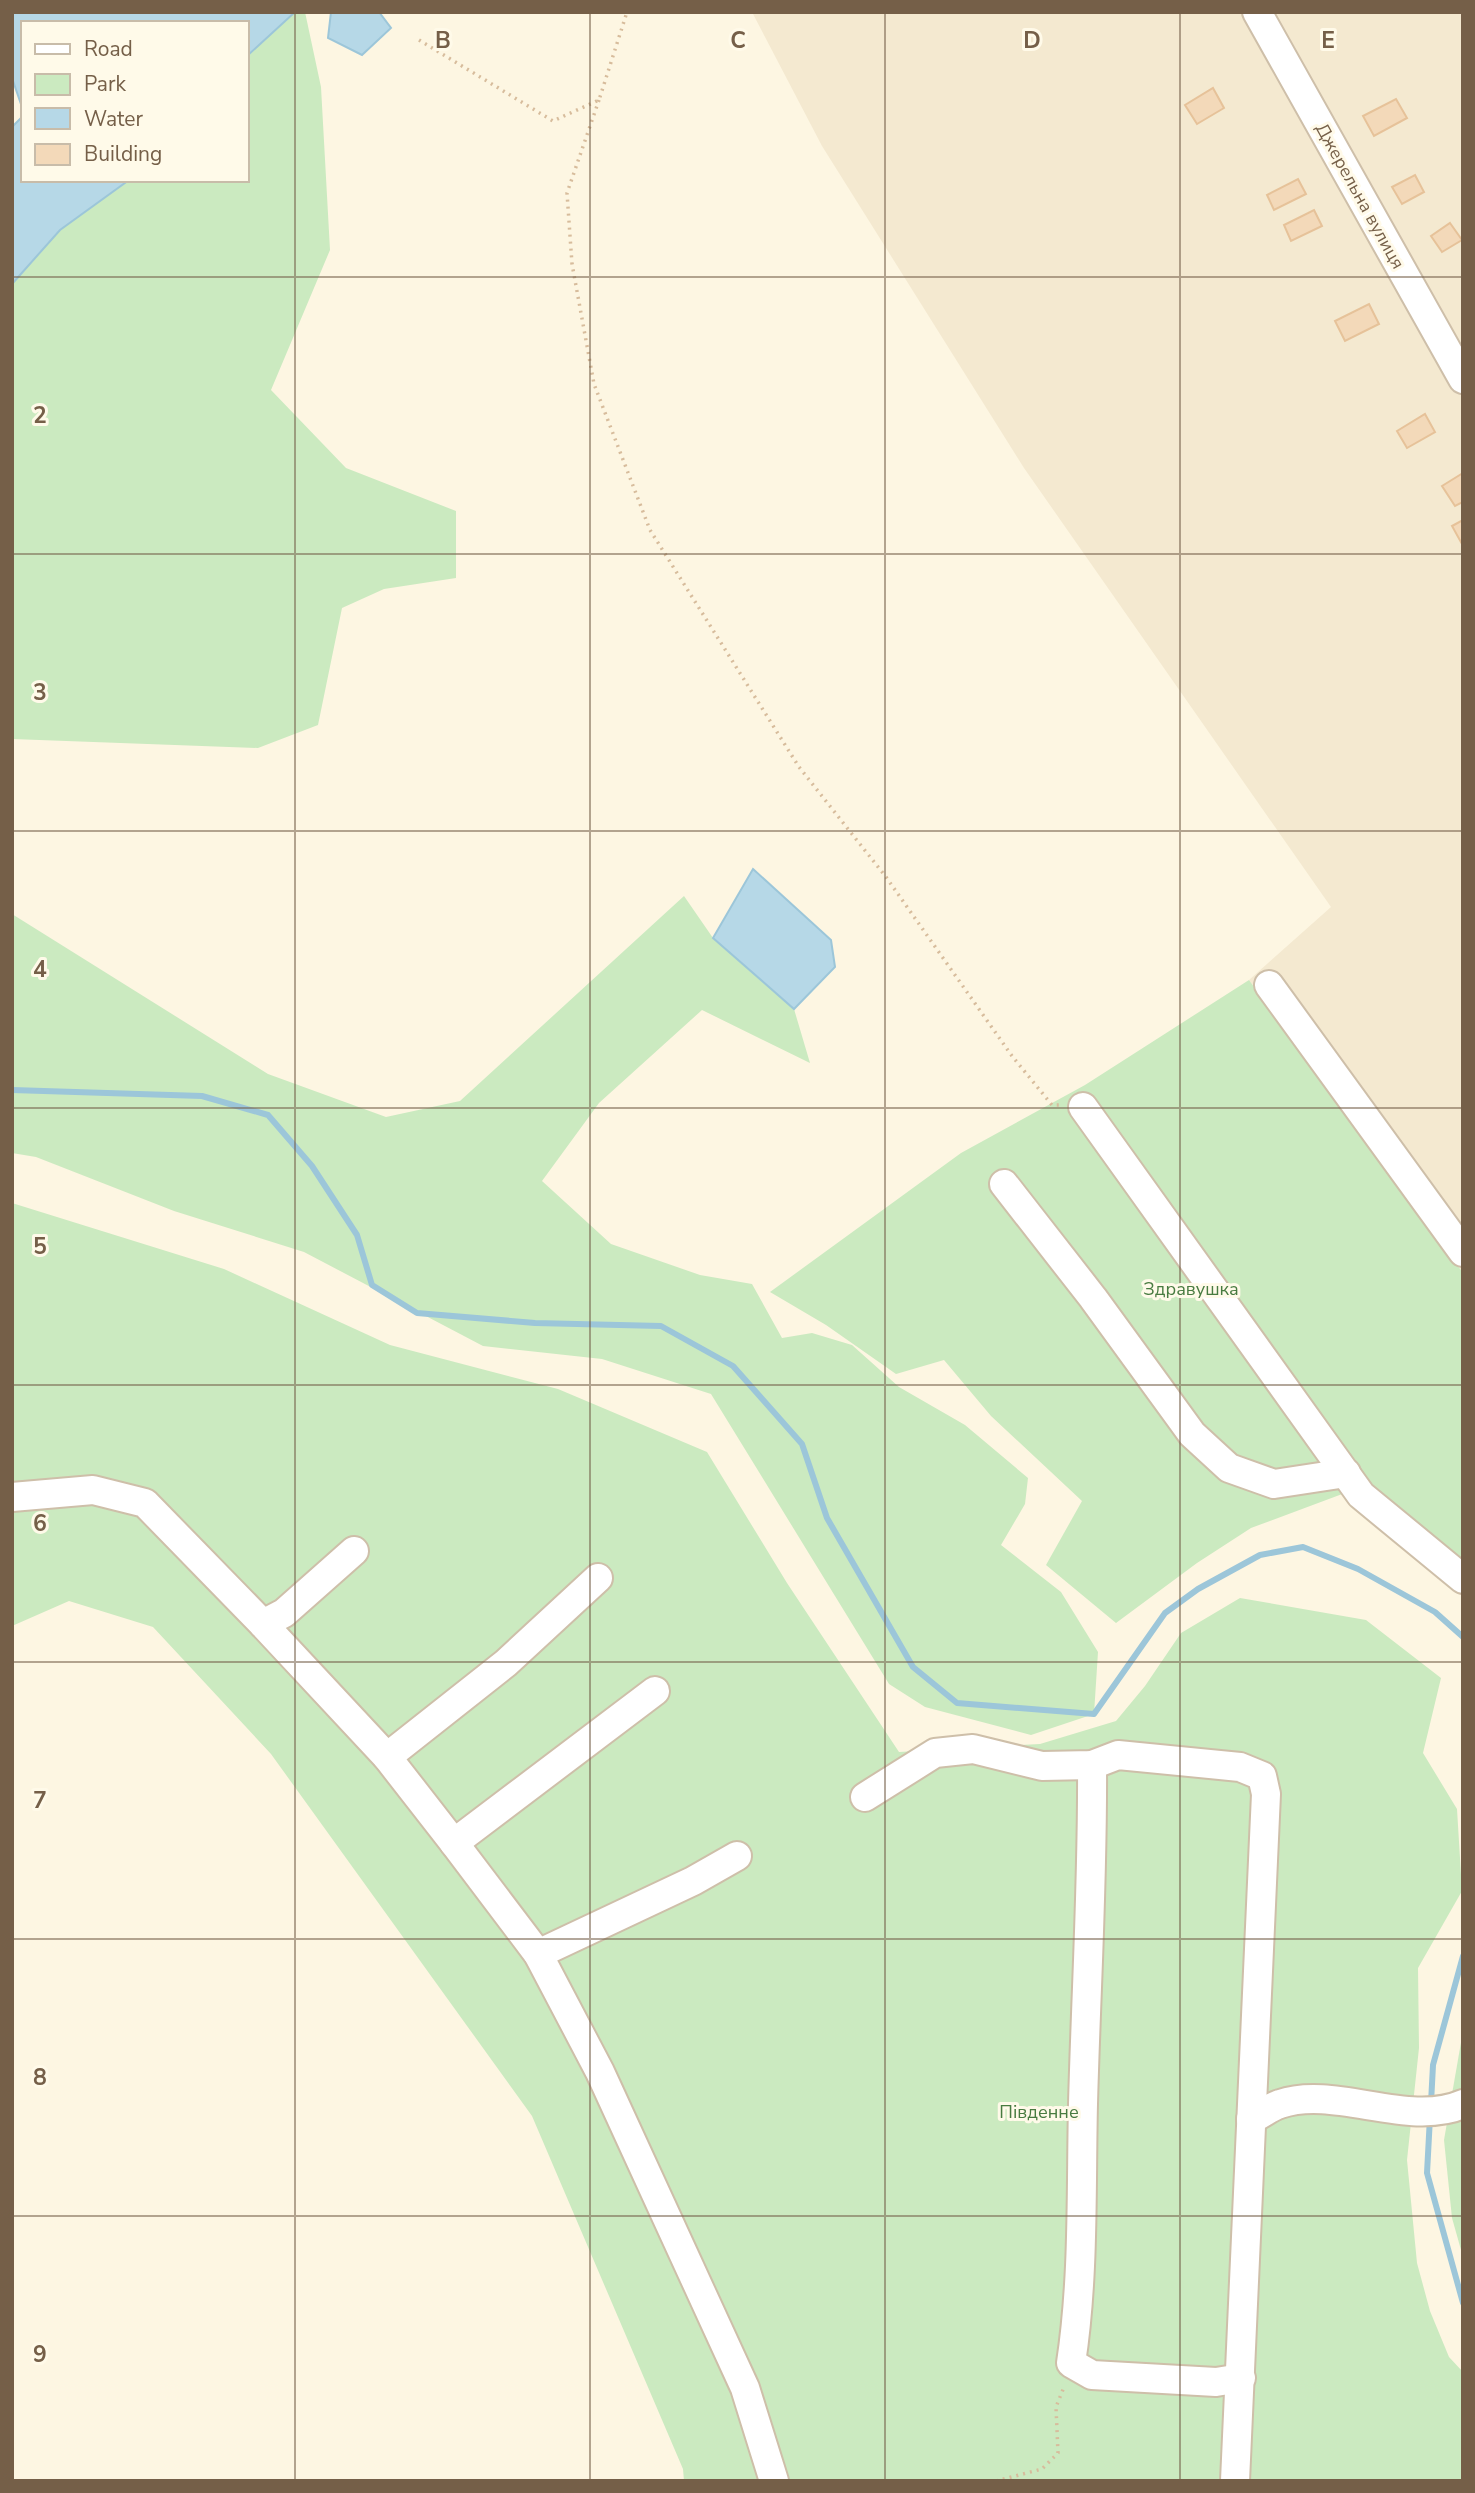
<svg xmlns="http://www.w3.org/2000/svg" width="1475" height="2493" viewBox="0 0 1475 2493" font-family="'Nunito Sans',sans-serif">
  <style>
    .residential { fill: #f4e9d0 }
    .green { fill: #cbeac0 }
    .water { fill: #b6d8e7; stroke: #9cc6d9; stroke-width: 2 }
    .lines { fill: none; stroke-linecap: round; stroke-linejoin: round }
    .stream { stroke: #9cc6d9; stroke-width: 6 }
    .building { fill: #f3d9b9; stroke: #e6c299; stroke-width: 2 }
    .minor-casing { stroke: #cebfa9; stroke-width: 32 }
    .path { stroke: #d7bc9c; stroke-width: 3.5; stroke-dasharray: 2 5; stroke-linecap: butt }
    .minor { stroke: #fff; stroke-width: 28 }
    .grid { fill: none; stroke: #755f48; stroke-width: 2; stroke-opacity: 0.55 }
    .labels { text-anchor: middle; stroke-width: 6; stroke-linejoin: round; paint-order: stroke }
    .street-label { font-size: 18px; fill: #755f48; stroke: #fffae9 }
    .park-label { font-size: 18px; fill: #487b40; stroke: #fffae9 }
    .grid-label { font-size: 23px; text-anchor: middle; font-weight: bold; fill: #755f48; stroke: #fffae9; stroke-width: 6; stroke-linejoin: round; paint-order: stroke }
  </style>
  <rect width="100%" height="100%" fill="#fdf6e2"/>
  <path class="residential" d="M752 12H1463V1273L1249 980 1331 907 1024 468 822 146Z"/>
  <g class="green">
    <path d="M295 12H305L321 87 330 250 271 390 346 468 456 511V578L384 589 342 608 318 725 258 748 12 739V284L60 230 129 180H247V56Z"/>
    <path d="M684 896 713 938 794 1009 810 1063 702 1010 599 1103 542 1181 611 1244 700 1275 752 1284 782 1338 812 1333 852 1345 899 1387 965 1425 1028 1478 1025 1504 1001 1545 1061 1592 1098 1652 1094 1714 1031 1735 925 1707 889 1684 711 1394 602 1359 483 1346 304 1252 174 1211 36 1157 12 1153V914L268 1074 386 1117 460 1101Z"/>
    <path d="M1249 980 1463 1273V1569L1369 1484 1251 1528 1197 1563 1116 1623 1046 1565 1082 1501 991 1416 944 1360 896 1374 826 1325 770 1292 961 1153 1085 1085Z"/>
    <path d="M12 1203 224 1269 390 1345 558 1389 707 1452 787 1583 899 1752 1040 1744 1116 1721 1145 1686 1181 1633 1240 1598 1366 1620 1441 1678 1423 1753 1457 1809 1462 1891 1418 1968 1419 2048 1407 2160 1417 2263 1430 2311 1449 2357 1463 2372V2481H684L683 2469 532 2116 271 1754 153 1627 69 1601 12 1626Z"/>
    <path d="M1463 2031V2257L1452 2218 1444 2140Z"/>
  </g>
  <g class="water">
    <path d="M295 12 247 56V23H23V110L12 78 13 12Z"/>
    <path d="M331 12H379L391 28 362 55 328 38Z"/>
    <path d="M23 116V180H129L60 230 12 284V127Z"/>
    <path d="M753 869 831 940 835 967 794 1009 713 938Z"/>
  </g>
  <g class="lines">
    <g class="stream">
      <path d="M12 1090 202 1096 268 1115 312 1166 357 1235 372 1285 417 1313 535 1323 661 1326 733 1366 802 1444 827 1518 913 1667 957 1703 1094 1714 1165 1613 1198 1589 1260 1555 1303 1547 1358 1569 1435 1612 1463 1637"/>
      <path d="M1431 2103 1433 2065 1463 1956"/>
      <path d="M1430 2117 1427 2173 1463 2303"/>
    </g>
  </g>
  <g class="building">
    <path d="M1213 88 1224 108 1197 124 1185 105Z"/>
    <path d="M1396 99 1407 118 1374 136 1363 116Z"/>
    <path d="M1415 175 1424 192 1402 204 1392 187Z"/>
    <path d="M1298 179 1306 194 1274 210 1267 195Z"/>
    <path d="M1314 210 1322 226 1291 241 1284 225Z"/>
    <path d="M1450 223 1462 240 1442 252 1431 236Z"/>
    <path d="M1369 304 1379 324 1345 341 1335 321Z"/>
    <path d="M1425 414 1435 432 1407 448 1397 431Z"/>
    <path d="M1463 473V502L1455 506 1442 486Z"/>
    <path d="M1463 520V544H1462L1452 526Z"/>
  </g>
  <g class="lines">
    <g class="minor-casing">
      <g id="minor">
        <path d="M1257 12 1463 379"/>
        <path d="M1269 985 1463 1252"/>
        <path d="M1083 1107 1361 1495 1463 1579"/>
        <path d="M1004 1184 1093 1298 1192 1434 1229 1468 1274 1484 1346 1473"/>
        <path d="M12 1497 93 1490 145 1503 263 1624 387 1757 454 1843 538 1954 600 2072 745 2388 774 2481"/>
        <path d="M263 1624 284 1613 354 1551"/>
        <path d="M387 1757 506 1663 598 1578"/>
        <path d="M1092 1765C1093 1878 1086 1990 1083 2104 1081 2190 1084 2278 1071 2363L1092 2375 1216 2382 1241 2378"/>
        <path d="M865 1797 935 1753 973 1749 1042 1766 1092 1765 1118 1755 1240 1767 1262 1776 1266 1794 1235 2481"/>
        <path d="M454 1843 655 1691"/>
        <path d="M538 1954 693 1881 737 1856"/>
        <path d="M1251 2119C1261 2115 1270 2107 1280 2104 1335 2085 1408 2128 1463 2104"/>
      </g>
    </g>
    <g class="path">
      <path d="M419 40 553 121 599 100 627 12"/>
      <path d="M599 100 567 193 572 264 594 384 650 530 799 767 886 877 1012 1056 1052 1105H1062"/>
      <path d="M996 2481 1042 2469 1058 2453 1056 2407 1064 2387"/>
    </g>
    <use href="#minor" class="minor"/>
  </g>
  <path class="grid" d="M295 12V2481M590 12V2481M885 12V2481M1180 12V2481M12 277H1463M12 554H1463M12 831H1463M12 1108H1463M12 1385H1463M12 1662H1463M12 1939H1463M12 2216H1463"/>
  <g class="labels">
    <g class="street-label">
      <text transform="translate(1360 196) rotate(61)" y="6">Джерельна вулиця</text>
    </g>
    <g class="park-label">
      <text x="1191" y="1295">Здравушка</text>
      <text x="1039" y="2118">Південне</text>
    </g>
  </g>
  <g class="grid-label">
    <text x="443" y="48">B</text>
    <text x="738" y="48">C</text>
    <text x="1032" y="48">D</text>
    <text x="1328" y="48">E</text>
    <text x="40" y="423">2</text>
    <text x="40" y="700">3</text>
    <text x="40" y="977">4</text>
    <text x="40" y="1254">5</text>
    <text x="40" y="1531">6</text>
    <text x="40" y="1808">7</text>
    <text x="40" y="2085">8</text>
    <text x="40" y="2362">9</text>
  </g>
  <rect width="1475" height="2493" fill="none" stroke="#755f48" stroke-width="28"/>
  <rect x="21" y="21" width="228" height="161" fill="#fffae9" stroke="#c8bca9" stroke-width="2"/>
  <rect x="35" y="44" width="35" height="10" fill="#ffffff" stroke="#c8bca9" stroke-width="2"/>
  <text x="84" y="56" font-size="21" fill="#755f48">Road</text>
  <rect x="35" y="74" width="35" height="21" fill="#cbeac0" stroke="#c8bca9" stroke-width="2"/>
  <text x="84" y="91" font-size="21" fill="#755f48">Park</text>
  <rect x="35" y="108" width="35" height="21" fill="#b6d8e7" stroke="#c8bca9" stroke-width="2"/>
  <text x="84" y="126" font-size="21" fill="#755f48">Water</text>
  <rect x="35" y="144" width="35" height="21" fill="#f3d9b9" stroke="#c8bca9" stroke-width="2"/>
  <text x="84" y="161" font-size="21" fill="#755f48">Building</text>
</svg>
